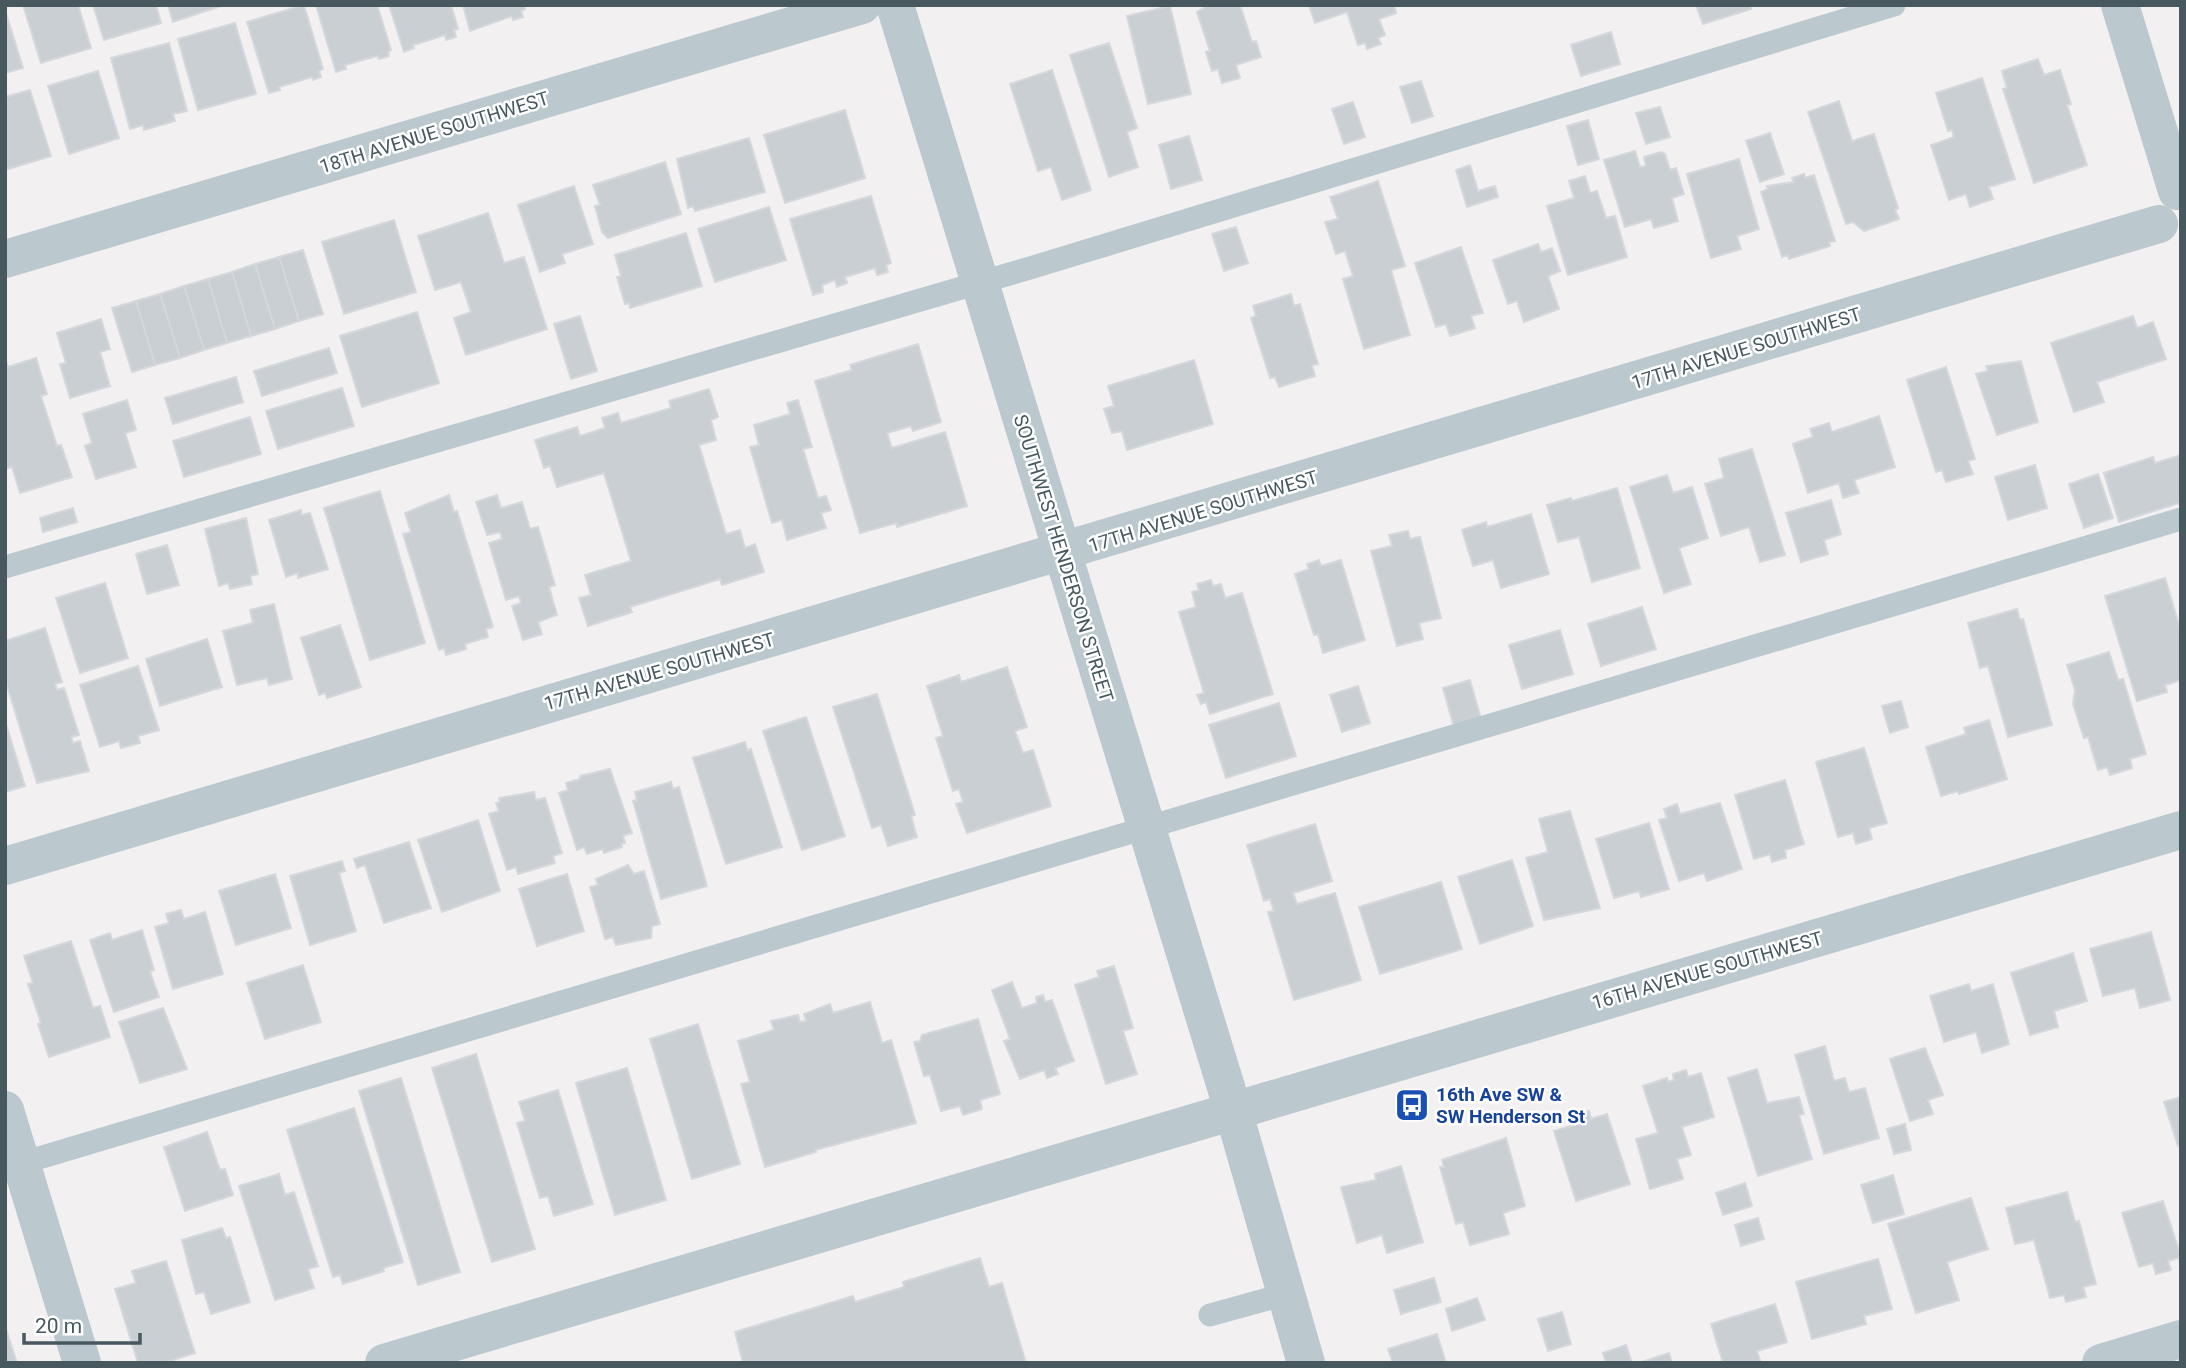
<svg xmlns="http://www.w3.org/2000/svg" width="2186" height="1368" viewBox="0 0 2186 1368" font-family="Roboto,sans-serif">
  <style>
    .building { fill: #cacfd3; stroke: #d4d8dc; stroke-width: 2 }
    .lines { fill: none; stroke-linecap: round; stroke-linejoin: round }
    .service { stroke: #bbc8ce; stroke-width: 23 }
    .minor { stroke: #bbc8ce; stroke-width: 38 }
    .tertiary { stroke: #bbc8ce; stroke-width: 38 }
    .labels { text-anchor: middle; stroke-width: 5; stroke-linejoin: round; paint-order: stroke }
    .street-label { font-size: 19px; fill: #47585f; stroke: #fff }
    .transit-label { font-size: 19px; font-weight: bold; fill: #164399; stroke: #fff; text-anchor: start }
  </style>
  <rect width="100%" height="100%" fill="#f3f0f1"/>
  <g class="building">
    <path d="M23 5H78L91 48 41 63Z"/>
    <path d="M93 5H156L161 23 104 40Z"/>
    <path d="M168 5H224L173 22Z"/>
    <path d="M304 5 323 69 319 71 321 77 313 80 312 77 279 87 280 90 269 93 247 22Z"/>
    <path d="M316 5H377L391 50 388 52 389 56 379 59 377 56 345 65 346 69 336 72Z"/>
    <path d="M389 5H451L458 29 454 30 456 37 446 40 445 35 413 45 414 48 404 52Z"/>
    <path d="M463 5H524L525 9 521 11 523 17 513 20 512 16 470 31Z"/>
    <path d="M1209 5H1240L1252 42 1256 41 1261 57 1236 65 1240 78 1222 83 1218 69 1212 71 1206 52 1210 51 1197 12Z"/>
    <path d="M1309 5H1394L1396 13 1379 19 1385 35 1378 38 1381 44 1367 49 1365 43 1358 45 1347 12 1315 23Z"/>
    <path d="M1696 5H1750L1751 9 1703 24Z"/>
    <path d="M1170 6 1191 94 1148 104 1127 16Z"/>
    <path d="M5 10 23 68 5 73Z"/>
    <path d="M235 23 256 94 198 110 178 39Z"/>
    <path d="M1611 32 1620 64 1581 76 1571 45Z"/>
    <path d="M169 43 187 111 173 114 175 121 144 130 143 125 130 129 111 58Z"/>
    <path d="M1109 43 1137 128 1127 132 1138 167 1109 177 1070 55Z"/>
    <path d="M2038 59 2044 75 2060 70 2071 104 2067 105 2087 165 2034 183 2003 89 2007 88 2002 71Z"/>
    <path d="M1052 70 1091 190 1062 200 1051 167 1038 171 1010 84Z"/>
    <path d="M98 71 119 138 69 154 48 86Z"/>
    <path d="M1982 78 2015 179 1989 187 1993 199 1970 207 1966 194 1949 200 1931 145 1954 137 1952 130 1948 131 1936 93Z"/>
    <path d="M1421 81 1433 116 1412 123 1400 87Z"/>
    <path d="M30 90 51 156 5 170V97Z"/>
    <path d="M1839 101 1852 141 1874 134 1898 208 1895 210 1899 219 1864 231 1853 222 1846 224 1808 112Z"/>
    <path d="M1353 102 1365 137 1344 144 1332 109Z"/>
    <path d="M1660 107 1670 137 1646 144 1636 113Z"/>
    <path d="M845 110 865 178 785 203 764 135Z"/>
    <path d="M1588 120 1599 159 1578 165 1567 126Z"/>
    <path d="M1770 133 1784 174 1760 182 1746 141Z"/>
    <path d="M1189 136 1202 180 1171 189 1159 145Z"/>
    <path d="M749 138 765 192 695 211 693 206 688 208 677 159Z"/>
    <path d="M1635 151 1640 167 1646 166 1644 157 1661 152 1665 154 1670 170 1676 168 1684 194 1672 198 1678 221 1654 228 1651 219 1625 227 1604 160Z"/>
    <path d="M1739 159 1759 229 1737 236 1741 249 1711 258 1687 174Z"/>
    <path d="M665 162 681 214 608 238 602 232 595 206 600 205 593 185Z"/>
    <path d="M1470 165 1478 191 1495 186 1498 197 1467 207 1456 170Z"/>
    <path d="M1804 174 1805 178 1814 175 1835 241 1829 242 1830 246 1789 259 1788 255 1782 257 1761 192 1768 189 1767 186 1794 182 1792 178Z"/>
    <path d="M1585 176 1590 193 1597 191 1606 218 1615 216 1627 257 1568 275 1547 206 1574 198 1569 181Z"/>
    <path d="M1378 181 1405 266 1391 270 1410 335 1364 349 1343 279 1353 276 1345 251 1336 254 1325 222 1338 219 1330 197Z"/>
    <path d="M574 186 593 244 562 254 565 263 540 272 518 205Z"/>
    <path d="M871 196 891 263 886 265 888 272 877 275 875 268 845 277 847 283 837 287 835 280 822 285 823 292 813 295 790 219Z"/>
    <path d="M769 207 786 260 715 282 698 229Z"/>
    <path d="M488 213 504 263 524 257 547 329 466 355 454 318 471 312 461 282 435 290 418 236Z"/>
    <path d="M394 220 416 292 344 314 322 242Z"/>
    <path d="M1236 227 1248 263 1224 271 1212 234Z"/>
    <path d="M686 233 702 286 630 308 629 303 625 304 617 277 621 276 615 255Z"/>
    <path d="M1538 244 1541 252 1552 248 1560 271 1548 276 1559 309 1524 322 1517 301 1508 304 1493 260Z"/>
    <path d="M1461 247 1483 313 1471 316 1475 328 1450 336 1446 324 1436 327 1415 263Z"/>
    <path d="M303 250 323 314 299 321 279 257Z"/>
    <path d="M279 257 299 321 275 329 255 264Z"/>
    <path d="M255 264 275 329 251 336 232 272Z"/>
    <path d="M232 272 251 336 227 343 208 279Z"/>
    <path d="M208 279 227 343 204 350 184 286Z"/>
    <path d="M184 286 204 350 180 358 160 294Z"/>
    <path d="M160 294 180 358 155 365 136 301Z"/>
    <path d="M1291 294 1294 306 1300 304 1318 364 1312 365 1315 376 1279 387 1275 377 1270 378 1251 318 1256 316 1253 306Z"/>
    <path d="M136 301 155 365 132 372 112 308Z"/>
    <path d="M417 312 439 383 362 407 340 336Z"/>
    <path d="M580 316 597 371 571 379 554 324Z"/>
    <path d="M2133 316 2137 328 2153 322 2166 359 2097 382 2104 402 2074 412 2051 343Z"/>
    <path d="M101 319 110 349 100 352 110 386 70 398 60 364 66 363 57 333Z"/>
    <path d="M918 344 941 422 913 431 911 426 887 433 892 448 945 432 967 506 897 527 896 523 860 533 815 381 852 370 850 365Z"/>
    <path d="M329 348 337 373 262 396 254 371Z"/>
    <path d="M5 358 8 367 36 358 47 394 41 396 57 446 61 445 72 477 20 493 12 467 5 469Z"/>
    <path d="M1194 360 1213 424 1127 450 1122 431 1112 433 1104 409 1114 406 1108 386Z"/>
    <path d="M2021 361 2038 422 1997 435 1976 374 1988 371 1986 366Z"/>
    <path d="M1946 367 1975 459 1968 461 1973 474 1946 482 1942 470 1936 472 1907 380Z"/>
    <path d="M236 377 243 402 173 424 165 398Z"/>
    <path d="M342 388 354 426 278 449 266 411Z"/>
    <path d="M709 389 718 417 711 420 716 440 699 445 726 534 740 530 745 548 755 544 764 572 722 585 720 579 630 607 632 612 588 626 579 598 591 595 585 575 631 561 604 473 557 487 550 466 544 468 535 440 577 427 580 436 605 428 602 418 618 413 621 423 671 408 669 401Z"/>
    <path d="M127 400 136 430 125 433 136 467 96 479 85 446 92 443 83 414Z"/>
    <path d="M798 400 812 447 803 449 818 498 826 496 831 510 821 513 826 528 787 540 782 520 772 523 750 447 759 445 754 425 790 414 787 403Z"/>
    <path d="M1879 416 1895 467 1854 480 1859 493 1843 498 1839 483 1808 493 1793 444 1813 437 1810 429 1829 423 1832 432Z"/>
    <path d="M250 417 261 454 184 477 173 441Z"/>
    <path d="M1752 449 1785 555 1760 562 1749 527 1721 536 1705 484 1724 478 1719 459Z"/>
    <path d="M2181 455V510L2179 503 2119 522 2104 473 2153 457 2155 463Z"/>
    <path d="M2035 465 2047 508 2008 520 1995 477Z"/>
    <path d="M2098 474 2113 518 2084 528 2069 484Z"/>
    <path d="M1667 475 1673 493 1692 487 1708 538 1679 548 1691 584 1664 593 1630 487Z"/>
    <path d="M1617 488 1640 568 1592 582 1579 537 1558 542 1547 505 1571 498 1572 501Z"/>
    <path d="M380 491 425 643 370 660 324 508Z"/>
    <path d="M449 495 454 512 457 511 493 627 486 629 488 637 465 644 466 649 446 655 444 648 439 650 403 534 411 532 405 513Z"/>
    <path d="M497 495 501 508 522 502 530 529 538 527 555 585 549 587 557 615 538 622 542 634 523 640 512 606 521 603 519 596 506 600 489 543 502 539 500 532 487 535 476 502Z"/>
    <path d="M1831 500 1841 534 1824 540 1828 554 1801 562 1786 513Z"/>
    <path d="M73 508 77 522 43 532 40 518Z"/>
    <path d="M301 510V515L310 513 328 569 298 578V573L286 577 269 520Z"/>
    <path d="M1531 514 1549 574 1501 588 1493 560 1473 566 1462 530 1486 522 1487 527Z"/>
    <path d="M246 518 258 574 250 576 252 584 230 589 228 583 219 586 205 529Z"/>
    <path d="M1408 531 1410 539 1420 537 1441 618 1419 623 1423 639 1397 646 1371 551 1392 546 1389 535Z"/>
    <path d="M167 545 179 585 147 594 136 554Z"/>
    <path d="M1319 560 1321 566 1341 560 1365 640 1323 653 1318 634 1314 635 1295 574 1309 569 1307 564Z"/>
    <path d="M2165 578 2181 632V680L2165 685 2167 692 2137 701 2105 596Z"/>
    <path d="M1211 580 1213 586 1221 584 1225 598 1242 593 1273 694 1210 714 1206 702 1201 704 1197 695 1204 693 1179 612 1196 607 1192 592 1199 590 1197 584Z"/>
    <path d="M105 583 128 658 80 673 56 598Z"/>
    <path d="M274 604 292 679 269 685 267 678 237 685 223 631 253 623 250 610Z"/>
    <path d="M1642 607 1656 649 1601 666 1588 624Z"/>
    <path d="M2017 609 2020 620 2023 619 2052 725 2008 737 1988 666 1980 668 1968 623Z"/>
    <path d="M340 625 361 687 327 698 325 693 319 695 301 638Z"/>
    <path d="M45 628 62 682 55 684 57 690 64 688 79 735 71 737 73 743 80 741 89 771 37 783 5 679V641Z"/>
    <path d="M1560 630 1573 674 1522 689 1509 645Z"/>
    <path d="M207 639 222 687 160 706 146 659Z"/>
    <path d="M2109 652 2118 680 2123 679 2146 754 2130 759 2132 768 2110 775 2107 767 2098 770 2088 737 2084 738 2073 704 2075 690 2067 665Z"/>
    <path d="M138 666 159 730 138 736 140 743 121 748 119 741 100 747 80 685Z"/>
    <path d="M1007 667 1027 727 1015 731 1023 753 1033 750 1051 806 967 833 956 804 963 802 959 789 953 791 936 738 943 736 927 686 959 675 961 682Z"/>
    <path d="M1470 680 1481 719 1454 727 1443 688Z"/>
    <path d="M1358 686 1370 723 1342 732 1330 695Z"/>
    <path d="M877 694 915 815 911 816 917 837 888 846 881 825 872 828 833 707Z"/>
    <path d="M1901 701 1908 727 1890 733 1882 706Z"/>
    <path d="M1279 703 1296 756 1226 778 1209 725Z"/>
    <path d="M806 717 845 836 802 850 763 731Z"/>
    <path d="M1989 720 2007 779 1959 794 1958 791 1941 796 1926 747 1966 734 1964 728Z"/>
    <path d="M5 721 25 786 5 792Z"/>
    <path d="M745 742 747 750 751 749 782 847 726 864 693 758Z"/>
    <path d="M1864 748 1887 823 1869 828 1872 839 1856 844 1853 833 1838 837 1816 762Z"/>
    <path d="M610 769 632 833 623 836 625 843 621 844 622 847 604 853 603 849 587 854 584 847 577 850 559 793 568 790 566 783 580 779V776Z"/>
    <path d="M1785 780 1804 844 1785 850 1786 858 1772 862 1770 854 1754 859 1735 795Z"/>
    <path d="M671 782 673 789 679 787 707 886 661 899 633 801 637 800 635 792Z"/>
    <path d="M534 792 536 800 545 798 562 853 553 856 555 863 518 874 516 867 507 870 489 814 499 811 496 803 500 802 499 798Z"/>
    <path d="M1720 803 1742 869 1707 881 1704 873 1679 881 1659 820 1667 818 1664 809 1677 804 1680 814Z"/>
    <path d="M1570 811 1600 908 1544 920 1526 858 1548 852 1539 819Z"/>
    <path d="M478 820 500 891 442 912 418 840Z"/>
    <path d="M1649 823 1669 889 1641 897 1639 891 1614 898 1596 839Z"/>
    <path d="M1315 824 1332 881 1293 893 1297 904 1335 893 1361 980 1294 1000 1268 912 1274 911 1270 899 1264 901 1247 845Z"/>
    <path d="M409 842 431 908 384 923 365 865 357 868 354 859Z"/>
    <path d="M1512 860 1533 926 1480 944 1458 877Z"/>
    <path d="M342 861 345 871 339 873 356 931 310 945 290 876Z"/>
    <path d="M628 865 634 874 644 871 660 924 652 926 651 938 616 945 613 937 605 939 590 887 598 885 596 879Z"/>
    <path d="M275 874 291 928 236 945 219 891Z"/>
    <path d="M567 874 584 931 537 946 519 889Z"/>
    <path d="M1441 882 1462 949 1380 974 1359 907Z"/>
    <path d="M181 910 184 919 205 912 223 974 173 989 155 927 169 923 166 914Z"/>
    <path d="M142 930 154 970 150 972 159 997 114 1012 90 940 110 933 112 940Z"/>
    <path d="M2151 932 2170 1000 2140 1008 2135 988 2103 996 2090 949Z"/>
    <path d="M71 941 93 1008 100 1006 110 1037 49 1057 38 1024 41 1023 28 984 33 983 24 956Z"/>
    <path d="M2073 953 2087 1001 2054 1011 2058 1027 2030 1035 2011 973Z"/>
    <path d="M303 965 321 1022 265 1039 247 983Z"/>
    <path d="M1114 966 1133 1028 1123 1031 1137 1074 1106 1084 1075 985 1099 977 1097 971Z"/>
    <path d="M1012 982 1022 1008 1037 1003 1036 997 1043 995 1045 1002 1052 1000 1074 1061 1055 1068 1058 1074 1047 1078 1044 1070 1020 1079 1004 1041 1010 1039 992 990Z"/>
    <path d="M1969 984 1971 991 1993 984 2009 1044 1982 1053 1976 1032 1944 1042 1930 996Z"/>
    <path d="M870 1002 882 1043 891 1040 916 1123 815 1150 816 1152 765 1167 741 1084 750 1082 738 1041 774 1030 771 1021 798 1015 800 1022 806 1021 804 1014 830 1004 833 1013Z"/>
    <path d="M163 1008 187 1069 140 1083 119 1022Z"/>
    <path d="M978 1019 1000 1094 980 1100 982 1109 963 1115 960 1106 941 1111 930 1075 924 1076 914 1042 920 1041 922 1035Z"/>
    <path d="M698 1024 740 1164 692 1179 650 1039Z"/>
    <path d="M1825 1046 1834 1081 1845 1078 1849 1092 1865 1088 1879 1138 1824 1154 1795 1055Z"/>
    <path d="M1925 1048 1943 1095 1928 1100 1933 1114 1910 1121 1890 1059Z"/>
    <path d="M476 1054 535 1249 492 1262 432 1068Z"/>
    <path d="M627 1068 666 1200 615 1215 576 1083Z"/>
    <path d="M1757 1069 1767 1103 1799 1097 1804 1114 1799 1115 1812 1159 1758 1176 1728 1078Z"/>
    <path d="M1686 1070 1688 1077 1701 1073 1714 1117 1682 1127 1691 1155 1677 1159 1683 1179 1650 1189 1636 1139 1658 1133 1643 1086 1667 1078 1668 1082 1674 1080 1673 1074Z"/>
    <path d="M401 1078 460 1272 418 1285 359 1091Z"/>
    <path d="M558 1090 593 1204 554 1216 548 1196 540 1198 517 1123 525 1121 519 1102Z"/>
    <path d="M2181 1097V1145L2178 1146 2164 1102Z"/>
    <path d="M354 1108 403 1262 383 1268 384 1271 343 1284 340 1275 333 1277 287 1130Z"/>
    <path d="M1589 1111 1591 1119 1607 1114 1630 1184 1576 1201 1554 1131 1571 1126 1568 1117Z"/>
    <path d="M1905 1124 1911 1150 1894 1154 1887 1129Z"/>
    <path d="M207 1132 220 1170 225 1169 233 1195 185 1211 164 1147Z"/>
    <path d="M1506 1138 1525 1206 1503 1213 1509 1234 1470 1245 1463 1222 1456 1224 1440 1167H1444L1442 1160Z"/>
    <path d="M1401 1166 1423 1242 1387 1253 1382 1235 1357 1243 1341 1187 1376 1180 1375 1174Z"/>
    <path d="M279 1174 285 1195 294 1192 318 1266 308 1269 314 1288 275 1300 239 1186Z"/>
    <path d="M1893 1175 1904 1214 1873 1223 1861 1185Z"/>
    <path d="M1745 1183 1752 1206 1723 1215 1716 1193Z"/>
    <path d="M2067 1192 2075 1222 2079 1221 2096 1284 2083 1287 2086 1297 2066 1302 2064 1295 2050 1298 2034 1240 2015 1244 2006 1208Z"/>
    <path d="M1971 1198 1988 1249 1947 1262 1959 1300 1916 1313 1888 1224Z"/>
    <path d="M2163 1201 2181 1257 2168 1261 2171 1270 2156 1274 2153 1263 2139 1267 2122 1213Z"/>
    <path d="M1758 1218 1764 1239 1741 1246 1735 1225Z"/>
    <path d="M222 1228 226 1238 230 1237 250 1302 211 1314 204 1292 196 1294 182 1240Z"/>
    <path d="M980 1258 989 1287 1002 1283 1026 1363H743L735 1332 853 1296 855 1302 904 1287 903 1282Z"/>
    <path d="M1878 1259 1892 1309 1864 1316 1866 1324 1812 1339 1796 1282Z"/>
    <path d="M166 1261 195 1353 163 1363H138L115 1289 136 1283 132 1271Z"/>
    <path d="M1434 1278 1441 1302 1401 1314 1394 1290Z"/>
    <path d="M1477 1298 1485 1320 1452 1331 1446 1309Z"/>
    <path d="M1775 1304 1787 1342 1757 1351 1761 1363H1723L1711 1324Z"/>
    <path d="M1562 1312 1571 1344 1548 1351 1538 1319Z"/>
    <path d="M5 1326 17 1363H5Z"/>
    <path d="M1437 1334 1446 1363H1393L1388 1349Z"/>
    <path d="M1626 1345 1632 1363H1606L1603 1353Z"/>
    <path d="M1669 1353 1672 1363H1639Z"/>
  </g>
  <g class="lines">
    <g class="service">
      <path d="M5 567 1030 268 1894 5"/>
      <path d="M12 1166 2181 519"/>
      <path d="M1210 1315 1286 1294"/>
    </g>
    <g class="minor">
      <path d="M2120 5 2177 191"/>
      <path d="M5 259 862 5"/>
      <path d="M5 866 2159 224"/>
      <path d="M5 1110 82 1363"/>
      <path d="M2101 1363 2181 1339"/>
    </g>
    <g class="tertiary">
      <path d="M895 5 1233 1110 1306 1363"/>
      <path d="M384 1363 2181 830"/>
    </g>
  </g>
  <defs>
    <g id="bus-square" transform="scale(1.75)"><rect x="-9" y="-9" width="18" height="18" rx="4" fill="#1a4fb4" stroke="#fff"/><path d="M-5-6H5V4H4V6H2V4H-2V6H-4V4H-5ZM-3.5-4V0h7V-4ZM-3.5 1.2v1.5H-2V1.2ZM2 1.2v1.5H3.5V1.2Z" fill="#fff"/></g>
  </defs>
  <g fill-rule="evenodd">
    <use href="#bus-square" x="1412" y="1105"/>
  </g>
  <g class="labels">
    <g class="street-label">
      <text transform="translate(434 132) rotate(-17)" y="7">18TH AVENUE SOUTHWEST</text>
      <text transform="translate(1746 348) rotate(-17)" y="7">17TH AVENUE SOUTHWEST</text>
      <text transform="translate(1203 511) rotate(-17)" y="7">17TH AVENUE SOUTHWEST</text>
      <text transform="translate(1064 558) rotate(73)" y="7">SOUTHWEST HENDERSON STREET</text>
      <text transform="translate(659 671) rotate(-16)" y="7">17TH AVENUE SOUTHWEST</text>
      <text transform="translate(1707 970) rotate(-16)" y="7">16TH AVENUE SOUTHWEST</text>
    </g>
    <g class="transit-label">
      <text x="1436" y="1101">16th Ave SW &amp;<tspan x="1436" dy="22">SW Henderson St</tspan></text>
    </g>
  </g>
  <rect width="2186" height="1368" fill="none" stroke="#47585f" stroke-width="14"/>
  <path d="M24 1333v10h116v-10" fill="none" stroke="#47585f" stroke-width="3.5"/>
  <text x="35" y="1333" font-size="21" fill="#47585f" stroke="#ffffff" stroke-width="5" paint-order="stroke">20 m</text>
</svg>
